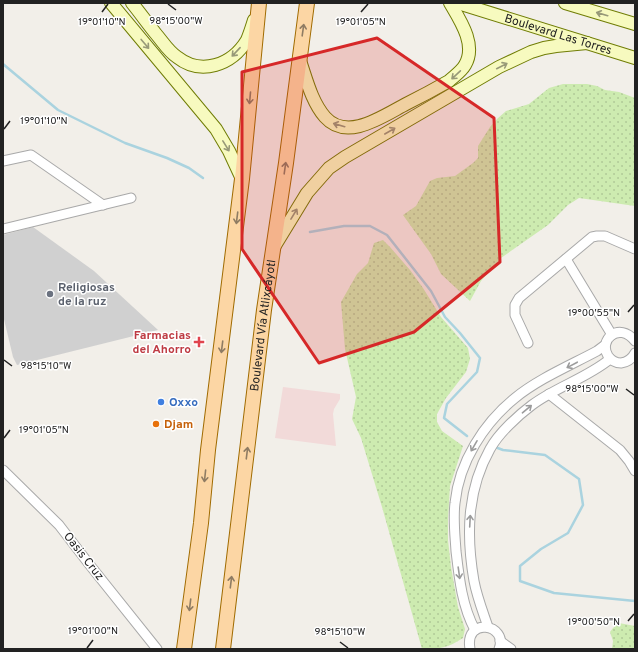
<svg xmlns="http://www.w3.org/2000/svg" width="638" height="652" viewBox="0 0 638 652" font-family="Overpass,sans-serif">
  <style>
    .commercial { fill: #f2dad9 }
    .religious { fill: #d0d0d0 }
    .grass { fill: url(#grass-dots) }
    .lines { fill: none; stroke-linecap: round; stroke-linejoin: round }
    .stream { stroke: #aad3df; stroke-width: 2.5 }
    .street-casing { stroke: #a9a9a9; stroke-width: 11 }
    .secondary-casing { stroke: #707d05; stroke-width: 14 }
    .primary-casing { stroke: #a06b00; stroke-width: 16 }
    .street { stroke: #fff; stroke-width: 9 }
    .secondary { stroke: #f7fabf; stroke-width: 12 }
    .primary { stroke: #fcd6a4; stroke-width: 14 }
    .oneway { stroke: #979978 }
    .oneway2 { stroke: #8f7c63 }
    .oneway3 { stroke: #9c9c9c }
    .marked { fill: #d62828; fill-opacity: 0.2; stroke: #d62828; stroke-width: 3; stroke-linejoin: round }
    .ticks { fill: none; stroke: #222; stroke-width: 1.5 }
    .worship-dot { fill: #6b7280; stroke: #fff; stroke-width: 1.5 }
    .health-dot { fill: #e0444e; stroke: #fff; stroke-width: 1.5 }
    .shop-dot { fill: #3f7fe0; stroke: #fff; stroke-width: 1.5 }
    .food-dot { fill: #e8710a; stroke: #fff; stroke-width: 1.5 }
    .labels { text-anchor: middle; stroke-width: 3; stroke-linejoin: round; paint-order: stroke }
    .street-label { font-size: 12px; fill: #222; stroke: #fff }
    .worship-label { font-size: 12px; font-weight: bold; fill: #5b616d; stroke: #fff; text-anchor: start }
    .health-label { font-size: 12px; font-weight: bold; fill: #be3a42; stroke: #fff; text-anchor: end }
    .shop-label { font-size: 12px; font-weight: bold; fill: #366cbe; stroke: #fff; text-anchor: start }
    .food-label { font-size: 12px; font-weight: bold; fill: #c56008; stroke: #fff; text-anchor: start }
    .ticks-label { font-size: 10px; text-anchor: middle; fill: #222; stroke: #fff; stroke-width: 3; stroke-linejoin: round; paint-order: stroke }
  </style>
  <defs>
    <pattern id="grass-dots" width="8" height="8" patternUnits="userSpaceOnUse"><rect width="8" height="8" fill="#cdebb0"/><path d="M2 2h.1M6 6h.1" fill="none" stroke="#b0c997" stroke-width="1.8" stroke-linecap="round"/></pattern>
  </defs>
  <rect width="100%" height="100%" fill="#f2efe9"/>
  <path class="commercial" d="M283 387 340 394V399L334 409 333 414 336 446 275 438Z"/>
  <path class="religious" d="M33 227 94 271 158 330 17 365 13 357 3 315V235Z"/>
  <g class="grass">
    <path d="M563 84H587L597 86 605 90 619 92 635 98V206L579 198 568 205 548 225 501 258 481 281 470 301 441 274 431 254 403 215 416 206 430 181 437 178 455 176 473 163 478 158V146L490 127 497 119 506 111 529 104 549 88Z"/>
    <path d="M383 240 390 247 410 270 423 288 441 317 468 348 470 359 466 372 446 398 437 414V422L442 431 463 446 450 486 448 519V540L451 567 458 607 465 629 463 638C448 648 439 649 422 649L382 507 361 438 352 419 356 397 345 349 341 302 357 274 368 263 374 243Z"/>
    <path d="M619 623 635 626V649H612L613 641 610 632 613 628Z"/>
  </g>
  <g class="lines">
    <g class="stream">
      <path d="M3 64 58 110 125 143 167 158 189 168 203 178"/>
      <path d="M310 232 344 226H370L387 235 431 291 445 317 460 333 480 358 477 372 447 404 444 418 467 436"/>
      <path d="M495 447 503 450 545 455 579 479 583 505 568 533 541 549 520 566V581L554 593 635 601"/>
    </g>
    <g class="street-casing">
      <g id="street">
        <path d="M3 161 31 155 103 205"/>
        <path d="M3 229 131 198"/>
        <path d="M566 259 612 335"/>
        <path d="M635 341C619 321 598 340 608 356 611 360 615 363 621 363 628 362 632 359 635 353"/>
        <path d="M528 343 515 315V305L519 298 592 237 597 236H605L635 249"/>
        <path d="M549 394 620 450 629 461 635 471"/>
        <path d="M3 470 59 525 89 564 157 649"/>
        <path d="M488 627C483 612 477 597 474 581 466 535 467 490 490 449 495 440 502 432 509 425 516 418 524 411 532 405 556 387 587 378 610 359"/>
        <path d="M475 630C462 606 459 577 456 551 455 535 453 519 455 503 459 462 484 423 515 398 538 379 571 365 597 351L605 345"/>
        <path d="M500 641 511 649"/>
        <path d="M470 649C464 616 509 624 499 649"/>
      </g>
    </g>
    <g class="secondary-casing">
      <g id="secondary">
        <path d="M111 3 216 129 229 151 242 179"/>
        <path d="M132 3C140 13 148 24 156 34 163 42 168 51 177 57 201 76 232 65 247 40 250 33 252 26 254 20"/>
        <path id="s1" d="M458 3 635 58"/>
        <path d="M565 3 635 24"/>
        <path d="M299 58C306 77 311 101 325 117 347 142 383 116 406 104 420 97 435 89 449 81 454 76 461 72 465 65 477 45 460 20 450 3"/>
        <path d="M274 247 307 193 329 168 345 157 499 67 531 52 544 48 556 46 587 43"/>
      </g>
    </g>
    <g class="primary-casing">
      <g id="primary">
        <path d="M184 649 201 523 208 450 242 179 259 3"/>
        <path id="s2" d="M223 649 264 310 286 163 307 3"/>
      </g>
    </g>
    <use href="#street" class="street"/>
    <use href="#secondary" class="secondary"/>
    <use href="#primary" class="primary"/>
  </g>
  <defs><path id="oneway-shaft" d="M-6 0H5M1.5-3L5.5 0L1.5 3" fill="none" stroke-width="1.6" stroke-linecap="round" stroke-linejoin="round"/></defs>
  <g class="oneway">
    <use href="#oneway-shaft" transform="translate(602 14) rotate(-164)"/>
    <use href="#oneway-shaft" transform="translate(145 44) rotate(50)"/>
    <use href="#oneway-shaft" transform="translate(236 52) rotate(133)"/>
    <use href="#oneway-shaft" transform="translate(502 66) rotate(-27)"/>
    <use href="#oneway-shaft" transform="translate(456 75) rotate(137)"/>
    <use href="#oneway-shaft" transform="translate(339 125) rotate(-164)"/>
    <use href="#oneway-shaft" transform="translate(390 131) rotate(-30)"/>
    <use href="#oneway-shaft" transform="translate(226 146) rotate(58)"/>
    <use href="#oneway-shaft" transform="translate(294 214) rotate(-59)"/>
  </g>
  <g class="oneway2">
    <use href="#oneway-shaft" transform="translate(303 30) rotate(-82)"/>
    <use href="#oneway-shaft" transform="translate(250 98) rotate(95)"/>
    <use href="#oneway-shaft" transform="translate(285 168) rotate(-82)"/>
    <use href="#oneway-shaft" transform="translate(237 218) rotate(97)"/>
    <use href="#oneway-shaft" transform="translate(222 347) rotate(97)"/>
    <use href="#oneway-shaft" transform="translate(247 453) rotate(-83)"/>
    <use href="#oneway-shaft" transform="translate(205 476) rotate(96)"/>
    <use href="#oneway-shaft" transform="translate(231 582) rotate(-83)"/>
    <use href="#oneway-shaft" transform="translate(190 605) rotate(97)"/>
  </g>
  <g class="oneway3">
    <use href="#oneway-shaft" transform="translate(572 365) rotate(152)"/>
    <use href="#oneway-shaft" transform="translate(527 409) rotate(-40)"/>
    <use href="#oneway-shaft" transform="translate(474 446) rotate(120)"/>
    <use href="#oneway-shaft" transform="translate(470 521) rotate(-87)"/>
    <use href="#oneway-shaft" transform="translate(459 573) rotate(82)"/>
  </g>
  <path class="marked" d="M377 38 494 118 500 262 414 332 319 363 242 249V72Z"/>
  <path class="ticks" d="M168 4 176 10M102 12 108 4M361 12 368 4M4 129 10 121M628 312 634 305M4 360 12 366M626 389 634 395M4 438 10 430M628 621 634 614M340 642 348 648M87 648 93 640"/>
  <circle class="worship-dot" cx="50" cy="294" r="4"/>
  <path class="health-dot" d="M197 336h4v4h4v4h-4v4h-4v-4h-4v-4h4z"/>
  <circle class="shop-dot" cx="161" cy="402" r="4"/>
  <circle class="food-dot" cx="156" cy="424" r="4"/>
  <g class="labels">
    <g class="street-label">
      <text dy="4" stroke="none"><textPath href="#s1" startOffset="105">Boulevard Las Torres</textPath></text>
      <text dy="4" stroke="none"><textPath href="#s2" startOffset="326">Boulevard Vía Atlixcáyotl</textPath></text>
      <text transform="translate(84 556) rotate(52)" y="4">Oasis Cruz</text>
    </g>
    <g class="worship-label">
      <text x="58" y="291">Religiosas<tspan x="58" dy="14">de la ruz</tspan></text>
    </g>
    <g class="health-label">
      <text x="191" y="339">Farmacias<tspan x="191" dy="14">del Ahorro</tspan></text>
    </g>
    <g class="shop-label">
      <text x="169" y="406">Oxxo</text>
    </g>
    <g class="food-label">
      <text x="164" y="428">Djam</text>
    </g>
  </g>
  <g class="ticks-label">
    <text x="176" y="24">98°15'00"W</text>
    <text x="102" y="25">19°01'10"N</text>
    <text x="361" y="25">19°01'05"N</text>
    <text x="44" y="124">19°01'10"N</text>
    <text x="594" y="316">19°00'55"N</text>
    <text x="46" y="369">98°15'10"W</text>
    <text x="592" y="392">98°15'00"W</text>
    <text x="44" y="433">19°01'05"N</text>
    <text x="594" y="625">19°00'50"N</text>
    <text x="93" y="634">19°01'00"N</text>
    <text x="340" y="635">98°15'10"W</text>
  </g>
  <rect width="638" height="652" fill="none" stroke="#222222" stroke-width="8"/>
</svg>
